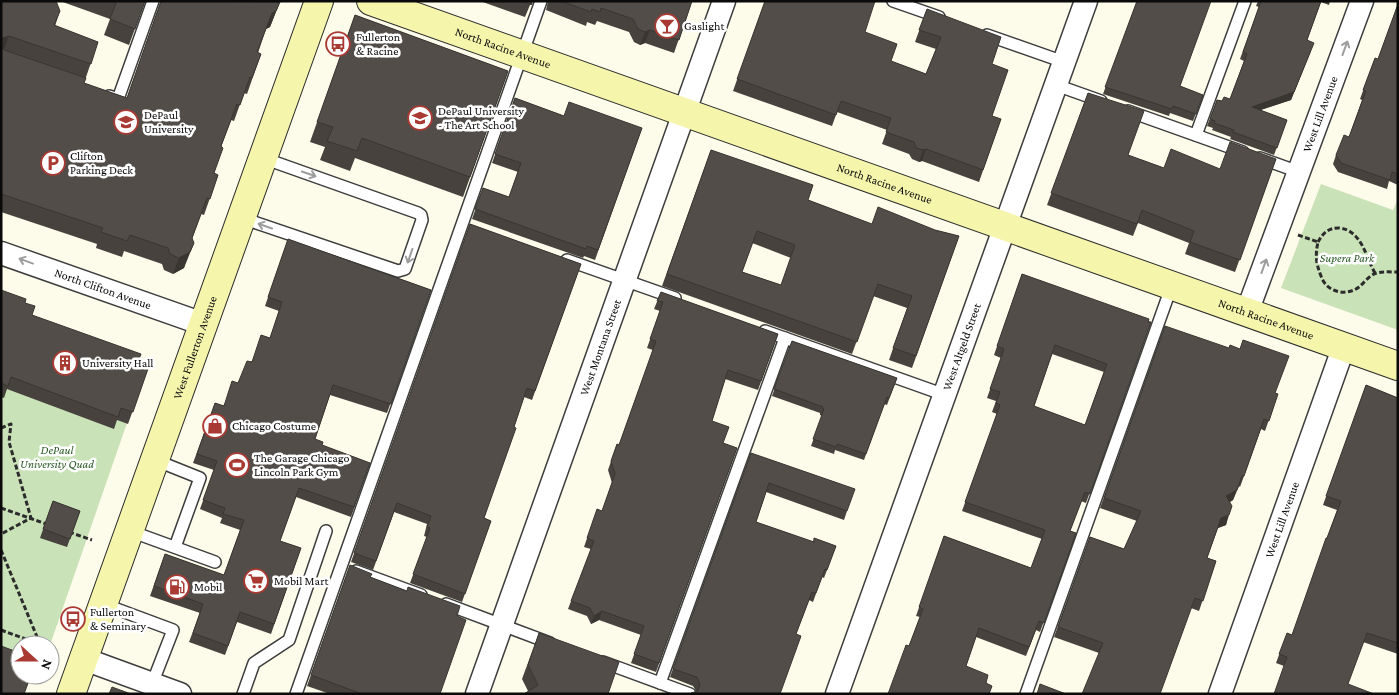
<svg xmlns="http://www.w3.org/2000/svg" width="1399" height="695" viewBox="0 0 1399 695" font-family="'Crimson Pro',serif">
  <style>
    .green { fill: #cae2b8 }
    .lines { fill: none; stroke-linecap: round; stroke-linejoin: round }
    .lane-casing { stroke: #3d3d3d; stroke-width: 14 }
    .street-casing { stroke: #3d3d3d; stroke-width: 25 }
    .secondary-casing { stroke: #2c2c2c; stroke-width: 30 }
    .path { stroke: #2c2c2c; stroke-width: 3; stroke-dasharray: 5 2.5; stroke-linecap: butt }
    .lane { stroke: #fff; stroke-width: 11 }
    .street { stroke: #fff; stroke-width: 22 }
    .secondary { stroke: #f5f5ac; stroke-width: 28 }
    .wall { fill: #47423e; fill-rule: evenodd }
    .shaded-wall { fill: #393632 }
    .building { fill: #524d48; stroke: #393632; fill-rule: evenodd }
    .oneway { stroke: #9d9d9d }
    .labels { text-anchor: middle; stroke-width: 5; stroke-linejoin: round; paint-order: stroke }
    .poi-label { font-size: 12px; fill: #0a0a0a; stroke: #fff; text-anchor: start }
    .street-label { font-size: 12px; fill: #0a0a0a; stroke: #fff }
    .park-label { font-size: 12px; font-style: italic; fill: #295a23; stroke: #fff }
  </style>
  <rect width="100%" height="100%" fill="#fdfbea"/>
  <g class="green">
    <path d="M1321 184 1393 210 1398 199V330L1281 288Z"/>
    <path d="M1 380 127 423 50 645H20V675H39L37 682 1 669Z"/>
  </g>
  <g class="lines">
    <g class="lane-casing">
      <g id="lane">
        <path d="M893 1 939 17"/>
        <path d="M987 35 1064 62"/>
        <path d="M1056 85 1101 101"/>
        <path d="M109 96 118 99 153 1"/>
        <path d="M1128 111 1243 152"/>
        <path d="M1196 135 1245 1"/>
        <path d="M1260 158 1299 172"/>
        <path d="M242 218 398 271 405 269 422 220 421 215 418 213 263 158"/>
        <path d="M567 260 675 298"/>
        <path d="M765 331 945 395"/>
        <path d="M155 460 200 478 175 547"/>
        <path d="M130 531 215 562"/>
        <path d="M356 571 421 595"/>
        <path d="M103 604 173 630 152 684"/>
        <path d="M446 604 550 643"/>
        <path d="M603 662 690 694"/>
        <path d="M660 683 785 338"/>
        <path d="M243 694 254 663 289 640 326 531"/>
        <path d="M296 694 541 1"/>
        <path d="M1026 694 1172 285"/>
      </g>
    </g>
    <g class="street-casing">
      <g id="street">
        <path id="s1" d="M1 253 203 324"/>
        <path id="s2" d="M1247 312 1362 1"/>
        <path d="M84 659 180 694"/>
        <path id="s3" d="M477 694 724 1"/>
        <path id="s4" d="M837 694 1086 1"/>
        <path id="s5" d="M1220 694 1344 346"/>
      </g>
    </g>
    <g class="secondary-casing">
      <g id="secondary">
        <path id="s6" d="M371 1 1398 366"/>
        <path id="s7" d="M71 694 319 1"/>
      </g>
    </g>
    <g class="path">
      <path d="M1298 235 1318 242C1315 256 1316 263 1321 276 1326 292 1346 297 1359 287 1364 283 1369 276 1374 274 1380 271 1391 272 1398 272"/>
      <path d="M1318 242C1323 233 1328 228 1339 228 1362 230 1366 258 1375 273"/>
      <path d="M1 428 11 424 9 442 31 518 1 534"/>
      <path d="M1 508 49 525"/>
      <path d="M69 532 92 540"/>
      <path d="M1 550 40 644"/>
      <path d="M1 630 42 645"/>
      <path d="M50 648 53 649"/>
    </g>
    <use href="#lane" class="lane"/>
    <use href="#street" class="street"/>
    <use href="#secondary" class="secondary"/>
  </g>
  <g class="wall">
    <path d="M1 1 60 11 55 26 98 42 84 83 127 98 160 4V1H280L270 27 266 29 258 53 261 54 247 94 244 93 234 121 231 120 221 147 214 173 218 175 204 215 201 214 192 239 184 268 173 274 164 270 162 264 124 251 122 257 96 248 97 244 1 212Z"/>
    <path d="M60 1H145L129 45 104 35 110 19Z"/>
    <path d="M480 1H533L532 5H530L525 17Z"/>
    <path d="M548 1H692L674 53 645 43 640 45 634 42 629 32 597 21 595 25 587 22 586 26 546 10Z"/>
    <path d="M765 1 865 32 891 61 926 74 936 49 915 42 927 9 992 64V116L1001 119 979 182 922 161 919 162 912 159 909 154 882 144 887 130 837 112 832 126 733 91Z"/>
    <path d="M1137 1 1180 86 1203 95 1193 121 1170 113 1169 116 1103 94Z"/>
    <path d="M1258 1H1330L1329 5 1321 2 1307 40 1311 50 1291 100 1260 110 1287 120 1274 155 1230 139 1231 137 1212 130 1213 128 1207 126 1217 100 1222 101 1230 99 1244 61 1240 59 1259 7 1256 6Z"/>
    <path d="M1398 4V185L1389 181 1387 189 1338 172 1333 164 1336 155 1349 137 1362 100 1360 99 1375 58 1378 59Z"/>
    <path d="M355 15 508 71 463 197 355 158 350 171 320 160 325 147 310 142Z"/>
    <path d="M1088 93 1128 155 1164 168 1220 169 1276 159 1235 272 1185 254 1189 243 1138 223 1133 236 1047 205Z"/>
    <path d="M515 98 564 116 642 128 595 260 584 256 583 258 472 219 483 188 509 197 518 172 492 163Z"/>
    <path d="M711 150 808 200 871 224 935 230 959 236 912 368 889 360 907 308 873 296 852 354 662 286ZM752 243 791 258 781 285 742 272Z"/>
    <path d="M470 224 581 264 532 400 524 397 484 518 491 521 462 602 410 583 427 537 424 536 427 524 394 512 373 570 351 562Z"/>
    <path d="M288 239 431 290 387 413 330 395 315 439 322 445 370 463 351 517 296 497 280 541 301 548 271 634 237 622 225 655 189 642 200 613 150 596 165 554 224 575 240 530 220 523 222 518 200 509 214 470 193 463 215 403 223 406 251 362 270 338 279 311 265 306Z"/>
    <path d="M1022 274 1151 322 1086 503 1081 501 1070 531 1076 533 1040 632 1036 630 1026 656 976 637 966 666 986 683 989 694 909 646 920 617 916 616 944 536 1031 568 1042 539 962 511 997 414 992 412 996 401 987 398 1001 358 994 355ZM1052 354 1104 372 1085 425 1034 406Z"/>
    <path d="M1 290 25 303 32 315 150 363 128 424 117 420 114 429 7 389 4 398 1 397Z"/>
    <path d="M661 292 778 334 758 390 725 379 712 421 723 443 737 448 656 672 631 663 641 635 599 620 591 624 587 616 568 609 591 549 584 547 594 518 602 511 612 483 608 470 617 444 619 445 653 350 647 348 660 311 654 309Z"/>
    <path d="M1165 326 1275 393 1278 394 1265 431 1261 429 1240 487 1239 486 1233 500 1230 502 1226 525 1218 528 1207 558 1216 561 1199 611 1191 608 1099 653 1054 637 1090 537 1124 549 1137 521 1100 508Z"/>
    <path d="M792 341 897 378 887 405 884 404 864 460 835 450 834 454 811 446 822 416 820 415V413L772 396Z"/>
    <path d="M1366 385 1398 398V654L1363 642 1284 666 1276 663 1287 633 1292 635 1337 510 1323 505Z"/>
    <path d="M751 453 847 511 844 520 766 492 756 522 813 542 814 538 836 546 824 578 822 577 813 602 809 600 796 634 780 694 696 691 693 686 670 677Z"/>
    <path d="M53 501 80 511 67 547 40 538Z"/>
    <path d="M350 565 370 577 407 591 457 616 440 694H330L307 686Z"/>
    <path d="M539 633 608 694 528 691 522 679Z"/>
  </g>
  <g class="shaded-wall">
    <path d="M280 2 270 27 266 29 272 13Z"/>
    <path d="M650 30 645 43 640 45 645 32Z"/>
    <path d="M9 36 3 52H1L2 38Z"/>
    <path d="M1311 50 1291 100 1249 114 1252 107Z"/>
    <path d="M926 149 922 161 919 162 923 150Z"/>
    <path d="M194 243 184 268 173 274 179 258Z"/>
    <path d="M1242 476 1233 500 1222 506 1226 496Z"/>
    <path d="M1229 515 1226 525 1218 528 1221 518Z"/>
    <path d="M602 611 599 620 591 624 594 616Z"/>
  </g>
  <g class="building">
    <path d="M1 1H56L60 11 54 25 98 42 91 64 9 36 2 38 1 39Z"/>
    <path d="M112 1H145L135 29 110 19 116 3Z"/>
    <path d="M161 1 280 2 276 11 272 13 257 52 261 54 252 78 250 77 240 105 237 104 221 146 223 148 214 173 218 175 210 199 207 198 192 238 194 243 190 252 179 258 170 254 168 248 130 235 127 241 101 232 103 228 1 194V47L4 50 86 78 84 83 127 98Z"/>
    <path d="M522 1H531L530 4Z"/>
    <path d="M561 1H692L679 40 650 30 645 32 638 29 633 19 601 8 600 12 592 9 591 12Z"/>
    <path d="M765 1H875L865 32 897 44 891 61 926 74 941 37 919 30 927 9 1001 37 992 64 1008 70 992 116 1001 119 983 170 926 149 923 150 916 148 914 142 886 132 891 118 841 101 836 115 737 79Z"/>
    <path d="M1137 1H1211L1180 86 1203 95 1196 114 1173 106 1172 109 1105 87Z"/>
    <path d="M1261 1H1321L1307 40 1314 43 1294 92 1252 107 1287 120 1277 148 1233 132 1234 130 1214 123 1215 121 1210 119 1217 100 1222 101 1224 97 1230 99 1247 54 1243 52Z"/>
    <path d="M1398 4V174L1392 172 1390 180 1341 163 1336 155 1344 135 1349 137 1366 91 1363 90 1375 58 1378 59Z"/>
    <path d="M355 15 508 71 470 177 362 138 357 151 327 141 333 127 317 122Z"/>
    <path d="M1088 93 1144 111 1128 155 1164 168 1171 149 1220 169 1230 142 1276 159 1240 260 1190 242 1194 231 1142 210 1137 224 1051 193Z"/>
    <path d="M515 98 564 116 569 102 642 128 598 250 587 246 586 249 475 209 483 188 509 197 521 163 495 154Z"/>
    <path d="M711 150 813 185 808 200 872 224 878 207 935 230 959 236 916 356 893 348 912 296 878 284 857 342 667 274ZM757 231 795 245 781 285 742 272Z"/>
    <path d="M470 224 581 264 535 391 527 388 514 427 516 428 484 518 491 521 465 594 413 574 430 528 427 527 431 516 397 503 376 561 354 553Z"/>
    <path d="M288 239 431 290 391 404 333 385 315 439 323 442 322 445 370 463 354 507 299 488 280 541 301 548 274 624 240 612 228 646 193 633 203 604 154 586 165 554 224 575 244 520 223 514 225 508 203 500 217 461 197 454 215 403 224 406 232 381 238 383 247 361 252 362 261 335 270 338 282 302 268 297Z"/>
    <path d="M1022 274 1149 319 1148 322H1151L1090 494 1085 492 1070 531 1076 533 1044 623 1039 621 1029 647 979 628 966 666 988 675 986 683 992 686 989 694H888L906 645 909 646 923 609 919 607 944 536 1031 568 1045 530 965 502 1000 405 996 403 1000 392 990 389 1004 349 997 346ZM1055 345 1107 364 1085 425 1034 406Z"/>
    <path d="M1 290 26 299 25 303 35 306 32 315 141 354 139 359 150 363 133 412 121 408 118 417 11 377 8 386 1 383Z"/>
    <path d="M661 292 778 334 761 381 728 370 712 421 729 427 723 443 737 448 659 663 634 654 644 626 602 611 594 616 590 608 571 601 594 541 587 538 597 509 602 511 615 474 611 461 617 444 619 445 656 341 650 339 663 302 657 301Z"/>
    <path d="M1165 326 1229 348 1230 345 1240 349 1243 340 1289 356 1275 393 1278 394 1269 421 1264 419 1244 476H1242L1237 490 1226 496 1232 506 1229 515 1221 518 1207 558 1216 561 1203 601 1195 598 1160 694H1082L1103 643 1058 627 1090 537 1124 549 1141 511 1104 498Z"/>
    <path d="M792 341 897 378 889 398 887 397 866 454 837 444 836 447 813 439 824 409 822 408 823 407 774 389Z"/>
    <path d="M1366 385 1398 398V643L1367 633 1348 684 1374 694H1274L1287 657 1279 654 1287 633 1292 635 1326 538H1327L1341 501 1326 496Z"/>
    <path d="M751 453 855 489 847 511 769 483 756 522 814 542V538L836 546 827 570 825 569 816 593 812 592 796 634 801 636 780 694H691V693L698 691 700 685 697 677 673 669Z"/>
    <path d="M53 501 80 511 70 539 43 529Z"/>
    <path d="M350 565 372 574 370 577 407 591 408 587 460 606 457 616 466 620 440 694H362L311 675Z"/>
    <path d="M539 633 619 662 608 694H524L538 685 528 665Z"/>
    <path d="M1 646 20 653V675H31L24 694H1Z"/>
    <path d="M1040 684 1066 694H1037Z"/>
    <path d="M112 687 131 694H109Z"/>
  </g>
  <defs><path id="oneway-shaft" d="M-6 0H5M1.5-3L5.5 0L1.5 3" fill="none" stroke-width="1.6" stroke-linecap="round" stroke-linejoin="round" transform="scale(1.25)"/></defs>
  <g class="oneway">
    <use href="#oneway-shaft" transform="translate(1345 48) rotate(-70)"/>
    <use href="#oneway-shaft" transform="translate(309 174) rotate(19)"/>
    <use href="#oneway-shaft" transform="translate(265 226) rotate(-161)"/>
    <use href="#oneway-shaft" transform="translate(410 256) rotate(109)"/>
    <use href="#oneway-shaft" transform="translate(26 261) rotate(-160)"/>
    <use href="#oneway-shaft" transform="translate(1264 266) rotate(-70)"/>
  </g>
  <defs>
    <g id="bar-ring" transform="scale(1.25)"><circle r="9.5" fill="#fff" stroke="#a93a33" stroke-width="1.5"/><path d="M-6-5H6L.8 .8V4.5H3.5V6h-7V4.5H-.8V.8Z" fill="#a93a33"/></g>
    <g id="bus-ring" transform="scale(1.25)"><circle r="9.5" fill="#fff" stroke="#a93a33" stroke-width="1.5"/><path d="M-5-6H5V4H4V6H2V4H-2V6H-4V4H-5ZM-3.5-4V0h7V-4ZM-3.5 1.2v1.5H-2V1.2ZM2 1.2v1.5H3.5V1.2Z" fill="#a93a33"/></g>
    <g id="university-ring" transform="scale(1.25)"><circle r="9.5" fill="#fff" stroke="#a93a33" stroke-width="1.5"/><path d="M0-5L7-2L0 1L-7-2ZM-4 1L0 2.5L4 1V4Q0 6-4 4Z" fill="#a93a33"/></g>
    <g id="parking-ring" transform="scale(1.25)"><circle r="9.5" fill="#fff" stroke="#a93a33" stroke-width="1.5"/><path d="M-3.5-5.5H1a3.5 3.5 0 0 1 0 7H-1V5.5H-3.5ZM-1-3.4V-.6H.8a1.4 1.4 0 0 0 0-2.8Z" fill="#a93a33"/></g>
    <g id="building-ring" transform="scale(1.25)"><circle r="9.5" fill="#fff" stroke="#a93a33" stroke-width="1.5"/><path d="M-4-6H4V6H1V3H-1V6H-4ZM-2.5-4.3h1.7v1.8h-1.7ZM.8-4.3h1.7v1.8H.8ZM-2.5-1h1.7V.8h-1.7ZM.8-1h1.7V.8H.8Z" fill="#a93a33"/></g>
    <g id="shop-ring" transform="scale(1.25)"><circle r="9.5" fill="#fff" stroke="#a93a33" stroke-width="1.5"/><path d="M-5-2.5h2.3a2.7 3.5 0 0 1 5.4 0H5L5.5 6h-11ZM-1.5-2.5h3a1.5 2.3 0 0 0-3 0Z" fill="#a93a33"/></g>
    <g id="stadium-ring" transform="scale(1.25)"><circle r="9.5" fill="#fff" stroke="#a93a33" stroke-width="1.5"/><path d="M0-5a6.5 5 0 1 0 0 10a6.5 5 0 1 0 0-10ZM-3.5-1.8h7v3.6h-7Z" fill="#a93a33"/></g>
    <g id="supermarket-ring" transform="scale(1.25)"><circle r="9.5" fill="#fff" stroke="#a93a33" stroke-width="1.5"/><path d="M-6-5.5h2.5l.6 2H6L4.5 2H-2.5L-4.4-4H-6ZM-1.5 3.2a1.3 1.3 0 1 0 .1 0ZM3 3.2a1.3 1.3 0 1 0 .1 0Z" fill="#a93a33"/></g>
    <g id="fuel-ring" transform="scale(1.25)"><circle r="9.5" fill="#fff" stroke="#a93a33" stroke-width="1.5"/><path d="M-5.5-6h7V0h2V4h1.3V-2.5L3-4.5l.8-.8L6-3V5H2.5V1h-1V6h-7ZM-4.2-4.7v3.2H.2V-4.7Z" fill="#a93a33"/></g>
  </defs>
  <g fill-rule="evenodd">
    <use href="#bar-ring" x="667" y="26"/>
    <use href="#bus-ring" x="338" y="44"/>
    <use href="#university-ring" x="420" y="118"/>
    <use href="#university-ring" x="126" y="122"/>
    <use href="#parking-ring" x="53" y="163"/>
    <use href="#building-ring" x="65" y="363"/>
    <use href="#shop-ring" x="215" y="426"/>
    <use href="#stadium-ring" x="237" y="465"/>
    <use href="#supermarket-ring" x="256" y="581"/>
    <use href="#fuel-ring" x="177" y="587"/>
    <use href="#bus-ring" x="73" y="619"/>
  </g>
  <g class="labels">
    <g class="poi-label">
      <text x="684" y="30">Gaslight</text>
      <text x="356" y="41">Fullerton<tspan x="356" dy="14">&amp; Racine</tspan></text>
      <text x="438" y="115">DePaul University<tspan x="438" dy="14">- The Art School</tspan></text>
      <text x="144" y="119">DePaul<tspan x="144" dy="14">University</tspan></text>
      <text x="70" y="160">Clifton<tspan x="70" dy="14">Parking Deck</tspan></text>
      <text x="82" y="367">University Hall</text>
      <text x="232" y="430">Chicago Costume</text>
      <text x="254" y="462">The Garage Chicago<tspan x="254" dy="14">Lincoln Park Gym</tspan></text>
      <text x="274" y="585">Mobil Mart</text>
      <text x="194" y="591">Mobil</text>
      <text x="90" y="616">Fullerton<tspan x="90" dy="14">&amp; Seminary</tspan></text>
    </g>
    <g class="street-label">
      <text dy="4" stroke="none"><textPath href="#s6" startOffset="140">North Racine Avenue</textPath></text>
      <text dy="4" stroke="none"><textPath href="#s2" startOffset="211">West Lill Avenue</textPath></text>
      <text dy="4" stroke="none"><textPath href="#s6" startOffset="545">North Racine Avenue</textPath></text>
      <text dy="4" stroke="none"><textPath href="#s1" startOffset="108">North Clifton Avenue</textPath></text>
      <text dy="4" stroke="none"><textPath href="#s6" startOffset="950">North Racine Avenue</textPath></text>
      <text dy="4" stroke="none"><textPath href="#s7" startOffset="368">West Fullerton Avenue</textPath></text>
      <text dy="4" stroke="none"><textPath href="#s3" startOffset="368">West Montana Street</textPath></text>
      <text dy="4" stroke="none"><textPath href="#s4" startOffset="369">West Altgeld Street</textPath></text>
      <text dy="4" stroke="none"><textPath href="#s5" startOffset="185">West Lill Avenue</textPath></text>
    </g>
    <g class="park-label">
      <text x="1347" y="262">Supera Park</text>
      <text x="57" y="454">DePaul<tspan x="57" dy="14">University Quad</tspan></text>
    </g>
  </g>
  <rect width="1399" height="695" fill="none" stroke="#0a0a0a" stroke-width="5"/>
  <g transform="translate(35 660) rotate(111)"><circle r="24" fill="#ffffff" stroke="#9d9d9d"/>
  <path d="M0-4L9 19L0 12L-9 19Z" fill="#a93a33"/>
  <text y="-8" font-size="14" font-weight="bold" text-anchor="middle" fill="#0a0a0a">N</text>
  </g>
</svg>
